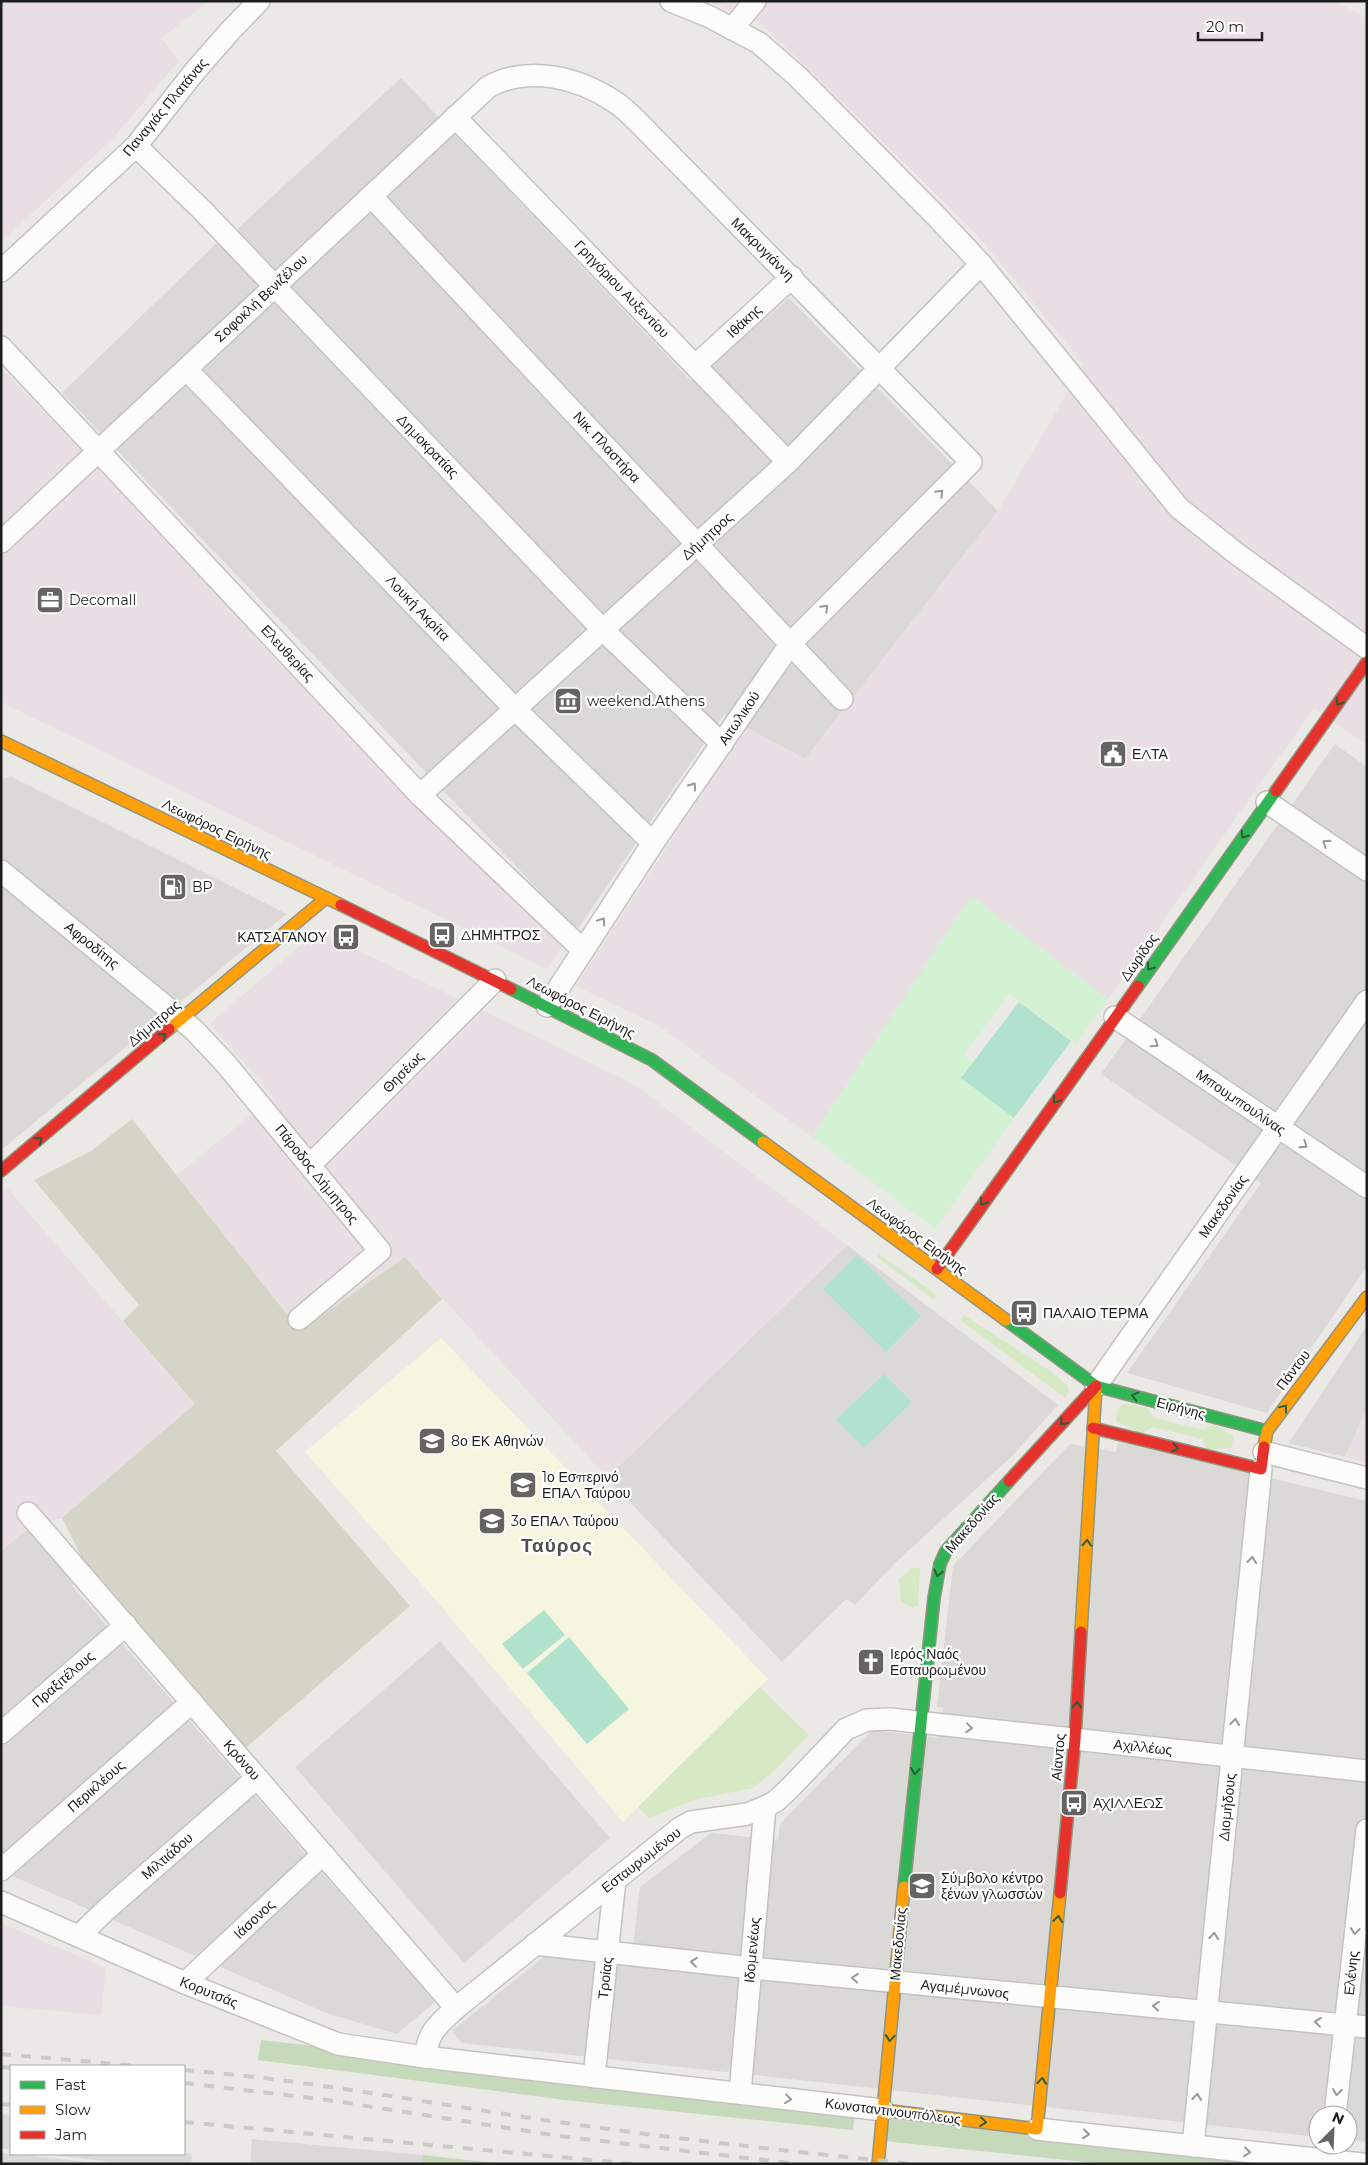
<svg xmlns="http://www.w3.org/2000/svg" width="1368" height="2165" viewBox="0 0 1368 2165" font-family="Montserrat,sans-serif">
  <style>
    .residential { fill: #dad9d7 }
    .industrial { fill: #e9dee4 }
    .education { fill: #f5f5e0 }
    .construction { fill: #d4d4c7 }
    .grass { fill: #d7e8c4 }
    .forest { fill: #c6d9bb }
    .park { fill: #d3f1d3 }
    .pitch { fill: #b1e2cd }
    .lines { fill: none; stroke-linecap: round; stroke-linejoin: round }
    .street-casing { stroke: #c4c3c2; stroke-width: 24 }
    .fast-casing { stroke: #92947e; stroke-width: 14 }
    .slow-casing { stroke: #92947e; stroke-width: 14 }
    .jam-casing { stroke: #92947e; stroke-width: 14 }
    .street { stroke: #fcfcfb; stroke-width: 21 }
    .fast { stroke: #30b455; stroke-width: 11 }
    .slow { stroke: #ff9f0a; stroke-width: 11 }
    .jam { stroke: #e5322d; stroke-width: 11 }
    .rail { stroke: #cacac9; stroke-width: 4; stroke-dasharray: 10 10; stroke-linecap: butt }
    .oneway { stroke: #989897 }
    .oneway2 { stroke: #266136 }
    .labels { text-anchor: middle; stroke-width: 4.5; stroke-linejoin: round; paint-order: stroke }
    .street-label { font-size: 14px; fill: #1d1d1d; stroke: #fff }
    .poi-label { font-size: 14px; fill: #1d1d1d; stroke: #fff; text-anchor: start }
    .district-label { font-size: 19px; font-weight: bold; letter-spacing: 1px; fill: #505050; stroke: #fff }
  </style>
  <rect width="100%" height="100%" fill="#ebe9e6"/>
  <g class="residential">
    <path d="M401 78 692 382 789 298 998 511 805 759 745 727 724 714 577 930 62 393 221 239 235 231Z"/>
    <path d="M1335 744 1367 767V1266L1267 1413 1127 1373 1261 1183 1101 1074Z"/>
    <path d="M12 777 287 914 1 1150V779Z"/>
    <path d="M847 1245 1058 1405 1012 1456 894 1564 855 1605 846 1599 782 1662 607 1478Z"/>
    <path d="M1367 1325V1408L1345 1457 1289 1443Z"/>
    <path d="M1118 1442 1367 1501V2142L1348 2140V2115H1318V2137L462 2043 452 2031 546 1955 631 1964 640 1887 711 1833 778 1840 780 1824 872 1730 939 1738 943 1708 937 1707 953 1566 1070 1444 1116 1452Z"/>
    <path d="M33 1524 79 1579 72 1586 435 2002 397 2034 326 2013 1 1871V1551Z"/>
    <path d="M440 1641 610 1838 464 1963 295 1767Z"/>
    <path d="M1 2114 11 2115V2150L1 2148Z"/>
    <path d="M252 2139 423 2155 422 2164H250Z"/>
    <path d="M1 2153 11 2154 107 2164H1Z"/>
    <path d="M184 2153 192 2154 191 2164H128L45 2154Z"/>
  </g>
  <g class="industrial">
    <path d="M1 1H209L161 38 179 61 112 139 1 242Z"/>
    <path d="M707 1H1335L1367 18V745L1314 708 1108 999 971 896 812 1137 659 1026 576 986 745 727 805 759 998 511 1084 364 977 235 762 24Z"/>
    <path d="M1 367 218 594 420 795 562 947 547 969 1 702Z"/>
    <path d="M318 931 622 1078 641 1089 847 1245 607 1478 405 1257 300 1332 177 1175 273 1097 210 1023Z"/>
    <path d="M8 1189 195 1405 62 1518 33 1525 1 1551V1195Z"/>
    <path d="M1367 1408V1462L1345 1457Z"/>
    <path d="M1 1923 106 1968 101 2015 1 2006Z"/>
  </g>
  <path class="education" d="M441 1338 768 1679 623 1822 428 1591 305 1452Z"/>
  <path class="construction" d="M132 1119 300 1331 405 1257 442 1299 276 1451 410 1606 242 1751 92 1578 62 1518 195 1404 123 1321 139 1305 34 1180 91 1151Z"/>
  <g class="grass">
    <path d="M879 1254 933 1292 936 1295 934 1300 877 1257Z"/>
    <path d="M964 1315 1049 1370 1067 1385 1069 1392 1065 1398 960 1320Z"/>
    <path d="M1124 1404 1147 1408 1155 1418 1203 1430 1213 1424 1234 1436 1231 1448 1207 1449 1202 1439 1153 1427 1142 1433 1116 1422 1117 1410Z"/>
    <path d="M912 1568H920L918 1606 913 1608 901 1602 899 1579Z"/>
    <path d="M760 1687 809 1735 774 1771 753 1788 693 1800 649 1818 638 1807Z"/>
  </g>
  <g class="forest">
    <path d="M261 2040 855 2110 853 2130 565 2100 258 2060Z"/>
    <path d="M887 2114 1333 2164H1104L884 2141Z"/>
    <path d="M423 2155 503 2164H422Z"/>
  </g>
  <path class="park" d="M971 896 1108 999 1076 1043 1009 994 964 1055 973 1062 961 1078 1014 1118 935 1229 812 1137Z"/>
  <g class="pitch">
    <path d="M1019 1002 1071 1041 1014 1118 961 1078Z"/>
    <path d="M857 1255 921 1316 886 1352 823 1289Z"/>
    <path d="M884 1374 912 1402 864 1448 836 1420Z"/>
    <path d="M544 1610 565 1635 523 1669 502 1644Z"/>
    <path d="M569 1637 629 1709 587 1744 527 1673Z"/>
  </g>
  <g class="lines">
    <g class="street-casing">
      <g id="street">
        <path d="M671 1 710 17 759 43 798 77 937 217 981 264 1179 508 1237 554 1367 648"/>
        <path d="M732 29 755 1"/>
        <path d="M455 117 788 462"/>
        <path d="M136 146 202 210 603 630 722 744"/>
        <path d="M371 196 842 699"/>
        <path d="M1 271 136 146 195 71 230 31 259 1"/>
        <path d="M1 347 420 795 583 950"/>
        <path d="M696 365 792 277"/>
        <path d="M186 369 515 709 653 843"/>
        <path d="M1 542 488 87C528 65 578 77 615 102 623 107 631 115 638 122L971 462 791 643 653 843 547 1006"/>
        <path d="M420 795 788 462 981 264"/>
        <path d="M1267 802 1367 870"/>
        <path d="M1 871 194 1030 226 1064 380 1251 299 1319"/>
        <path d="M1115 1017 1367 1187"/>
        <path d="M310 1165 495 980"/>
        <path d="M1096 1386 1367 1001"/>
        <path d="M1264 1452 1367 1478"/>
        <path d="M28 1513 456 2008"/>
        <path d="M1 1733 126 1625"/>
        <path d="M1 1870 192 1702"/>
        <path d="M1 1902 185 1983 338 2044 425 2057 883 2110"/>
        <path d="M79 1936 108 1908 257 1778"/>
        <path d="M535 1944 751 1968 1367 2027"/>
        <path d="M185 1983 323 1854"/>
        <path d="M425 2057C429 2030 437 2026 456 2008L680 1828 691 1822 747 1814 765 1807 776 1801 789 1789 846 1729 867 1720 890 1719 1367 1771"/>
        <path d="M594 2077 615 1880"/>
        <path d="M740 2093 765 1807"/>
        <path d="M1335 2115 1367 1830"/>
        <path d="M1037 2129 1362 2164"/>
        <path d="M1193 2146 1261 1469"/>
      </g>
    </g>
    <g class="fast-casing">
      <g id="fast">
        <path d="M1138 986 1276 791"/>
        <path d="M511 989 652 1060 763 1142"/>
        <path d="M1006 1320 1096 1386 1267 1431"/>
        <path d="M904 1887 934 1598 940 1564 946 1551 1009 1481"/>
      </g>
    </g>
    <g class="slow-casing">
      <g id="slow">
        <path d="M1 741 341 905"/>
        <path d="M169 1029 326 898"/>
        <path d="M763 1142 1006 1320"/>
        <path d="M1264 1447 1267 1431 1367 1297"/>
        <path d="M1081 1632 1096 1386"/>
        <path d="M883 2110 1037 2129 1060 1893"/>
        <path d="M878 2164 904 1887"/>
      </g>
    </g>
    <g class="jam-casing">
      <g id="jam">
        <path d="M1276 791 1367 662"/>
        <path d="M341 905 511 989"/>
        <path d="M1 1171 169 1029"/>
        <path d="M937 1269 1138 986"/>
        <path d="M1093 1428 1261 1469 1264 1447"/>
        <path d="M1009 1481 1096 1386"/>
        <path d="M1060 1893 1075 1739 1081 1632"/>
      </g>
    </g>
    <use href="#street" class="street"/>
    <use href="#fast" class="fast"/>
    <use href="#slow" class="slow"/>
    <use href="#jam" class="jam"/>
    <g class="rail">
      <path d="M1 2054 139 2066"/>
      <path d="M1 2067 11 2068"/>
      <path d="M184 2070C309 2080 433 2104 558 2122 676 2139 795 2152 914 2164"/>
      <path d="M184 2083 328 2100 559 2136 797 2164"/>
      <path d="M1 2104 11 2105"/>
      <path d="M184 2122 634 2164"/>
    </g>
  </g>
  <defs><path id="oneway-chevron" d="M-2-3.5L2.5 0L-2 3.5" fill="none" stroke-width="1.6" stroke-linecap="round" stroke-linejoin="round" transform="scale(1.25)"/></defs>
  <g class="oneway">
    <use href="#oneway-chevron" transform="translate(940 493) rotate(-45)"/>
    <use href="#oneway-chevron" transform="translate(825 608) rotate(-45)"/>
    <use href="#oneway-chevron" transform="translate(693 786) rotate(-55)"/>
    <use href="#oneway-chevron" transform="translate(1326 843) rotate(-146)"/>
    <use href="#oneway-chevron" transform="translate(602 921) rotate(-57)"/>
    <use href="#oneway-chevron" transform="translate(1155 1044) rotate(34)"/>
    <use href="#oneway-chevron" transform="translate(1304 1145) rotate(34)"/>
    <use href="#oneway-chevron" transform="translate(1252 1560) rotate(-84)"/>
    <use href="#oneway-chevron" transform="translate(1235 1722) rotate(-84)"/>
    <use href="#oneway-chevron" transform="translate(969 1728) rotate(6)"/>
    <use href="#oneway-chevron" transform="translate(1355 1931) rotate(96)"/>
    <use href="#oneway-chevron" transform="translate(1214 1936) rotate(-84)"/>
    <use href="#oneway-chevron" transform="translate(694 1962) rotate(-174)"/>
    <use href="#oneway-chevron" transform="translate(855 1978) rotate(-175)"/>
    <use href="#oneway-chevron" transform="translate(1156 2006) rotate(-175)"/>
    <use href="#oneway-chevron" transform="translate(1318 2022) rotate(-174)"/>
    <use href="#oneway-chevron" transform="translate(1337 2092) rotate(96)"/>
    <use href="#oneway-chevron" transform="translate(1197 2097) rotate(-84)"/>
    <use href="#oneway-chevron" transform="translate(788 2099) rotate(7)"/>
    <use href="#oneway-chevron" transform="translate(1086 2134) rotate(6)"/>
    <use href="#oneway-chevron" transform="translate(1247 2152) rotate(6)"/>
  </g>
  <g class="oneway2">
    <use href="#oneway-chevron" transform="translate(1339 702) rotate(125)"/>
    <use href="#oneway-chevron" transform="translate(1244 835) rotate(125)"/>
    <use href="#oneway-chevron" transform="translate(1150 967) rotate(125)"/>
    <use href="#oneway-chevron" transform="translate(163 1036) rotate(-40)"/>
    <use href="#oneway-chevron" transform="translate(1056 1100) rotate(125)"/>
    <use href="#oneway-chevron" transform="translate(39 1140) rotate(-40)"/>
    <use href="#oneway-chevron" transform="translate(983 1202) rotate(125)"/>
    <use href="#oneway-chevron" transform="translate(1135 1396) rotate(-165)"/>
    <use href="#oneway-chevron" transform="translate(1284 1408) rotate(-53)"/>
    <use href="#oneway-chevron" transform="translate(1063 1422) rotate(132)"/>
    <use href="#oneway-chevron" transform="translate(1175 1448) rotate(13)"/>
    <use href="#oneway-chevron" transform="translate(1087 1543) rotate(-87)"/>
    <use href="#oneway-chevron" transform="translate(938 1573) rotate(104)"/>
    <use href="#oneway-chevron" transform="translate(1077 1705) rotate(-87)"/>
    <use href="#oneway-chevron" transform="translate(915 1771) rotate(96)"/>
    <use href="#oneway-chevron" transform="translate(1058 1919) rotate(-84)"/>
    <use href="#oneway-chevron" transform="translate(890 2038) rotate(95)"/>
    <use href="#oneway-chevron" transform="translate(1042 2081) rotate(-85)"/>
    <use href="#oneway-chevron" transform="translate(983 2122) rotate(7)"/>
  </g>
  <defs>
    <g id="office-square" transform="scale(1.4375)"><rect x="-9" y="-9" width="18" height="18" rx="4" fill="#656463" stroke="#fff"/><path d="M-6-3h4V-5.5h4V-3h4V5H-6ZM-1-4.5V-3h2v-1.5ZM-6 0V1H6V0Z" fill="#fff"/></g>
    <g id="museum-square" transform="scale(1.4375)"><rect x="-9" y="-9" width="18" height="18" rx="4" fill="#656463" stroke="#fff"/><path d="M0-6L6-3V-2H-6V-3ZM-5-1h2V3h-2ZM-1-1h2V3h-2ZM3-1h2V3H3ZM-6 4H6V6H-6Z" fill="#fff"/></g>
    <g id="civic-square" transform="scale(1.4375)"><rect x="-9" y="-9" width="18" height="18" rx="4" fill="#656463" stroke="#fff"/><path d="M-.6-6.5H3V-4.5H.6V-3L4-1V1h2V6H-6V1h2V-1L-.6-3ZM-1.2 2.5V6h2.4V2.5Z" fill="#fff"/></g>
    <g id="fuel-square" transform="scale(1.4375)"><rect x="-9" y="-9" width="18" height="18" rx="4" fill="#656463" stroke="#fff"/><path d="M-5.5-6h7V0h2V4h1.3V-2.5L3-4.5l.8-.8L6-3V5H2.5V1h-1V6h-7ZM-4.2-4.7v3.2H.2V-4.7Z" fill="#fff"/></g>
    <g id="bus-square" transform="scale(1.4375)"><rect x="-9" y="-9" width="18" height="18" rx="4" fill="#656463" stroke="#fff"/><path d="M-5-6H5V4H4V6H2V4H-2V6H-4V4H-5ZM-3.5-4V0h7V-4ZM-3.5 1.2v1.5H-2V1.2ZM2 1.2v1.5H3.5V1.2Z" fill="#fff"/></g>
    <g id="school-square" transform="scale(1.4375)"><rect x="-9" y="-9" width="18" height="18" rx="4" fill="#656463" stroke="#fff"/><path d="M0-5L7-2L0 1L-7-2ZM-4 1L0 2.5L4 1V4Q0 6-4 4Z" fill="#fff"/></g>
    <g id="church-square" transform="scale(1.4375)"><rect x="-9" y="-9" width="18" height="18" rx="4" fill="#656463" stroke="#fff"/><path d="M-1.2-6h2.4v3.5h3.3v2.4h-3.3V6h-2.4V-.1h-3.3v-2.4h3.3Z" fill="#fff"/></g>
  </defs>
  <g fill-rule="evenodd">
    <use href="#office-square" x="50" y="600"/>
    <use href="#museum-square" x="568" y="701"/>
    <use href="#civic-square" x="1113" y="754"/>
    <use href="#fuel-square" x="173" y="887"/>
    <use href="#bus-square" x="442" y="935"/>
    <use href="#bus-square" x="346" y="937"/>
    <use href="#bus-square" x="1024" y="1313"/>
    <use href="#school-square" x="432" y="1441"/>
    <use href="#school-square" x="523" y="1485"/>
    <use href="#school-square" x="492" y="1521"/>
    <use href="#church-square" x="871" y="1662"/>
    <use href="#bus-square" x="1074" y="1803"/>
    <use href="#school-square" x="922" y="1886"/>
  </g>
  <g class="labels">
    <g class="street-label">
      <text transform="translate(165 107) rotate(-50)" y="5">Παναγιάς Πλατάνας</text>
      <text transform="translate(763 249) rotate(45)" y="5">Μακρυγιάννη</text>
      <text transform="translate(622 289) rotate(46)" y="5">Γρηγόριου Αυξεντίου</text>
      <text transform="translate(261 298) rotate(-43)" y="5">Σοφοκλή Βενιζέλου</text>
      <text transform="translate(744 321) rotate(-43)" y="5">Ιθάκης</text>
      <text transform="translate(428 446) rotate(46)" y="5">Δημοκρατίας</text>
      <text transform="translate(607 447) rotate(47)" y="5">Νικ. Πλαστήρα</text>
      <text transform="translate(707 536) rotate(-42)" y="5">Δήμητρος</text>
      <text transform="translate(418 608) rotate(46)" y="5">Λουκή Ακρίτα</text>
      <text transform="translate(288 653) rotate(47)" y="5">Ελευθερίας</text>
      <text transform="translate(739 718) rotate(-56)" y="5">Αιτωλικού</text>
      <text transform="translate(217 829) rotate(26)" y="5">Λεωφόρος Ειρήνης</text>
      <text transform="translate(92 945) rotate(39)" y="5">Αφροδίτης</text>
      <text transform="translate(1139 957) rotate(-55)" y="5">Δωρίδος</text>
      <text transform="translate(581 1007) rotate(27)" y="5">Λεωφόρος Ειρήνης</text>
      <text transform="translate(154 1023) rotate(-40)" y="5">Δήμητρας</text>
      <text transform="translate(403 1072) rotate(-45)" y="5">Θησέως</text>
      <text transform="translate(1241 1102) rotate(34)" y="5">Μπουμπουλίνας</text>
      <text transform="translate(317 1174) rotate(51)" y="5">Πάροδος Δήμητρος</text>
      <text transform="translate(1223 1206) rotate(-55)" y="5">Μακεδονίας</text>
      <text transform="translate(917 1236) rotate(36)" y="5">Λεωφόρος Ειρήνης</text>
      <text transform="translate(1293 1370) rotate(-53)" y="5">Πάντου</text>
      <text transform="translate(1181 1408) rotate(15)" y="5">Ειρήνης</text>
      <text transform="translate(972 1523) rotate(-49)" y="5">Μακεδονίας</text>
      <text transform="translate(63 1679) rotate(-41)" y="5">Πραξιτέλους</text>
      <text transform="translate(1143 1747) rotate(6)" y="5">Αχιλλέως</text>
      <text transform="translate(1058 1757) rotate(-85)" y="5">Αίαντος</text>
      <text transform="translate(242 1760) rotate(49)" y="5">Κρόνου</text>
      <text transform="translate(96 1786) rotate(-41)" y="5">Περικλέους</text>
      <text transform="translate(1227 1807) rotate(-84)" y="5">Διομήδους</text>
      <text transform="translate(167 1856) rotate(-41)" y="5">Μιλτιάδου</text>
      <text transform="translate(641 1860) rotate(-38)" y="5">Εσταυρωμένου</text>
      <text transform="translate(254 1919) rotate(-43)" y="5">Ιάσονος</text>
      <text transform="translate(898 1944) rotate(-85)" y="5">Μακεδονίας</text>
      <text transform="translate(752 1950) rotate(-85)" y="5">Ιδομενέως</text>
      <text transform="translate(1351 1973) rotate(-84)" y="5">Ελένης</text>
      <text transform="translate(605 1978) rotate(-84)" y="5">Τροίας</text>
      <text transform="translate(965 1989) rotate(6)" y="5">Αγαμέμνωνος</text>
      <text transform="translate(209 1992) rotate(22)" y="5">Κορυτσάς</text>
      <text transform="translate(893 2111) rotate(7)" y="5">Κωνσταντινουπόλεως</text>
    </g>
    <g class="poi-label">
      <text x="69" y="605">Decomall</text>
      <text x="587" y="706">weekend.Athens</text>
      <text x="1132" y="759">ΕΛΤΑ</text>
      <text x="192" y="892">BP</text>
      <text x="461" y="940">ΔΗΜΗΤΡΟΣ</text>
      <text x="327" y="942" text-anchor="end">ΚΑΤΣΑΓΑΝΟΥ</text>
      <text x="1043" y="1318">ΠΑΛΑΙΟ ΤΕΡΜΑ</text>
      <text x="451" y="1446">8ο ΕΚ Αθηνών</text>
      <text x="542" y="1482">1ο Εσπερινό<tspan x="542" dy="16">ΕΠΑΛ Ταύρου</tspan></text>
      <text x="511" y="1526">3ο ΕΠΑΛ Ταύρου</text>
      <text x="890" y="1659">Ιερός Ναός<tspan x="890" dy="16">Εσταυρωμένου</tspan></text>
      <text x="1093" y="1808">ΑΧΙΛΛΕΩΣ</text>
      <text x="941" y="1883">Σύμβολο κέντρο<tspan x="941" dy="16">ξένων γλωσσών</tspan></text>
    </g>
    <g class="district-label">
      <text x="557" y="1552">Ταύρος</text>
    </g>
  </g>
  <rect width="1368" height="2165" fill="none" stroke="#1d1d1d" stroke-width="5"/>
  <rect x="10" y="2065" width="175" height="90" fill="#ffffff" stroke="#a5a5a5"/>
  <rect x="20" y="2081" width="25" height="8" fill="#30b455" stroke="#a5a5a5"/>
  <text x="55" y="2090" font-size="15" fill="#1d1d1d">Fast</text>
  <rect x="20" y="2106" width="25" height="8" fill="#ff9f0a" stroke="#a5a5a5"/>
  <text x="55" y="2115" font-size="15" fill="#1d1d1d">Slow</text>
  <rect x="20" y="2131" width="25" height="8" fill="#e5322d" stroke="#a5a5a5"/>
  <text x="55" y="2140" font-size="15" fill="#1d1d1d">Jam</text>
  <g transform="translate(1333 2130) rotate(24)"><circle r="24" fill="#ffffff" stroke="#a5a5a5"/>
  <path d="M0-4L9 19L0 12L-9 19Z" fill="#656463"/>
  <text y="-8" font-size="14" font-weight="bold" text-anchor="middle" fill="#1d1d1d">N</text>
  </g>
  <path d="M1198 32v8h64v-8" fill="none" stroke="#1d1d1d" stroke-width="2.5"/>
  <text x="1206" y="32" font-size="15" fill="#1d1d1d" stroke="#ffffff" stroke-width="4" paint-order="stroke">20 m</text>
</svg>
